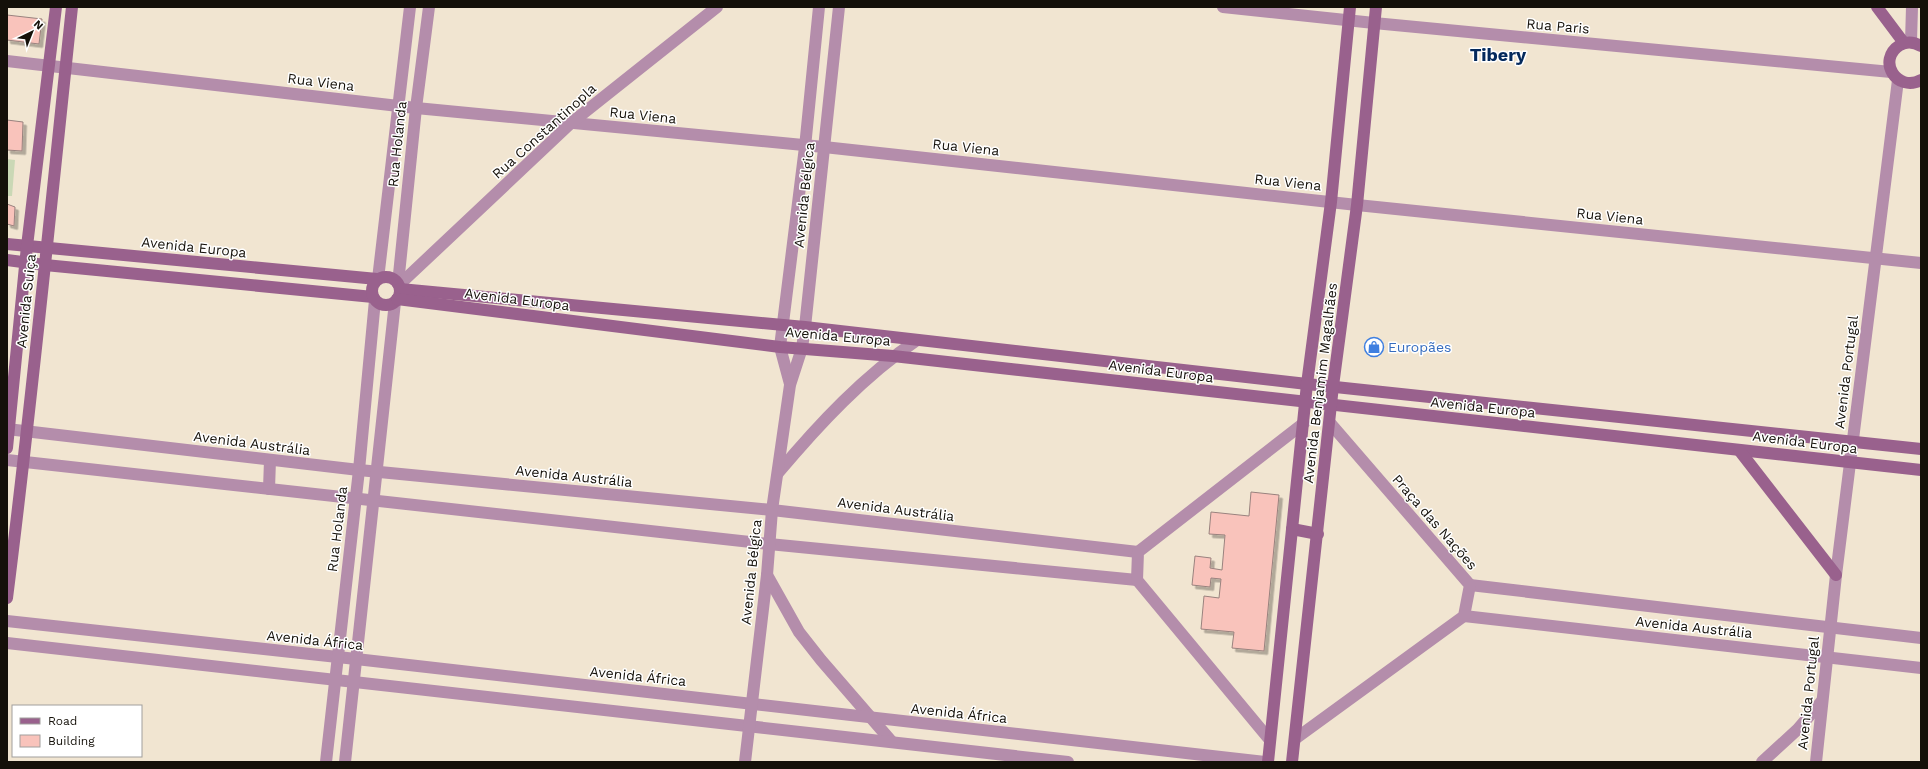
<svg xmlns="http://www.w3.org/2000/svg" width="1928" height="769" viewBox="0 0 1928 769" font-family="'Work Sans',sans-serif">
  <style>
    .green { fill: #cad8b5 }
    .building { fill: #f9c3bb; stroke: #99827e; filter: url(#shadow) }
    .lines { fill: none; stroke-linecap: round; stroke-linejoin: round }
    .street { stroke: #b48dab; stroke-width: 12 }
    .secondary { stroke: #99618d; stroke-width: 12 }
    .labels { text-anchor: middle; stroke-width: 3; stroke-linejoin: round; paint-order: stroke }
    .street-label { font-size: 14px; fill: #141009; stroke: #fff }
    .shop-label { font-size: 14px; fill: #366cbe; stroke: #fff; text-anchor: start }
    .district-label { font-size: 18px; font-weight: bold; fill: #04295c; stroke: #fff }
  </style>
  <defs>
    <filter id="shadow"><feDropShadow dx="3.5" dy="3.5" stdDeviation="0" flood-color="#0004"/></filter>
  </defs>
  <rect width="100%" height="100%" fill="#f1e5d1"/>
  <path class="green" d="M7 159 15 160 12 196H7Z"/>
  <g class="building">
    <path d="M7 15 42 19 39 44 7 40Z"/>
    <path d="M7 120 23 122 22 151 7 150Z"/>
    <path d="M7 204 15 207 14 226 7 224Z"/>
    <path d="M1251 492 1279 495 1264 651 1232 648 1234 632 1201 629 1204 596 1219 598 1221 579 1211 578 1210 587 1192 585 1195 556 1211 558 1210 568 1222 570 1225 535 1209 534 1211 512 1249 516Z"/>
  </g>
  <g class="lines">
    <g class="street">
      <path d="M1223 7 1374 23 1891 72"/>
      <path d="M1911 42 1912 7"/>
      <path d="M7 61 416 108 824 147 1357 205 1921 263"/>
      <path d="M378 279 410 7"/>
      <path d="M398 284 416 108 429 7"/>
      <path d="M399 285 571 123 717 7"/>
      <path d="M790 384 780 347 805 147 819 7"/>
      <path d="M7 429 359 470 772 510 1138 552"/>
      <path d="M7 460 769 544 1137 580"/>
      <path d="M778 473C819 424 864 376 917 340"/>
      <path d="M269 489 270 460"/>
      <path d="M767 575 799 632 821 660 892 742"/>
      <path d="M1470 585 1921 638"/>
      <path d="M1464 616 1921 668"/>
      <path d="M7 621 356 659 1265 762"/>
      <path d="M7 643 1068 762"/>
      <path d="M1269 739 1137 580 1138 552 1304 423"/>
      <path d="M1295 739 1464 616 1470 585 1330 423"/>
      <path d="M326 762 359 470 375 300"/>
      <path d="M345 762 395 302"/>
      <path d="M745 762 767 575 772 510 790 385 802 348 805 327 839 7"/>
      <path d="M1762 762 1798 729 1822 701"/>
      <path d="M1816 762 1836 575 1898 80"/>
    </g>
    <g class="secondary">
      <path d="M1877 7 1904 43"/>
      <path d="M1921 46C1914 42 1907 41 1900 45 1876 60 1897 93 1921 80"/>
      <path d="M7 244 377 279"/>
      <path d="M7 260 45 265 373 297"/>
      <circle cx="386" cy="291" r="14"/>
      <path d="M400 289 805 327 1307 384 1921 449"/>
      <path d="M397 299 780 347 893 356 1921 470"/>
      <path d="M7 448 27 246 56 7"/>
      <path d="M1739 450 1836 575"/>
      <path d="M1292 529 1318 534"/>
      <path d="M7 598C32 402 51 204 72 7"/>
      <path d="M1268 762 1307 384 1331 202 1350 7"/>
      <path d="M1292 762 1333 386 1357 205 1376 7"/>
    </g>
  </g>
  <defs>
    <g id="shop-ring" transform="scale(1)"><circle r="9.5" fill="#fff" stroke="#3f7fe0" stroke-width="1.5"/><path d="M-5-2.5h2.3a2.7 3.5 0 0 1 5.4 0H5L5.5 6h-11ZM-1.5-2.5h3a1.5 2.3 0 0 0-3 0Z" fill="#3f7fe0"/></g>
  </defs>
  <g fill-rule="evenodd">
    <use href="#shop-ring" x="1374" y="347"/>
  </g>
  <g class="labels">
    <g class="street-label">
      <text transform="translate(1558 26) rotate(5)" y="5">Rua Paris</text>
      <text transform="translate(321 82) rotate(7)" y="5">Rua Viena</text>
      <text transform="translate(643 115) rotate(6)" y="5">Rua Viena</text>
      <text transform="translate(544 131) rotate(-42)" y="5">Rua Constantinopla</text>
      <text transform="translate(397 144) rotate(-84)" y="5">Rua Holanda</text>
      <text transform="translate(966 147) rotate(6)" y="5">Rua Viena</text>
      <text transform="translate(1288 182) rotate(6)" y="5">Rua Viena</text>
      <text transform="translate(804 195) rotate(-84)" y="5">Avenida Bélgica</text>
      <text transform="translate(1610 216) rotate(6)" y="5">Rua Viena</text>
      <text transform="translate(194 247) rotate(6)" y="5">Avenida Europa</text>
      <text transform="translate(517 299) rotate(7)" y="5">Avenida Europa</text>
      <text transform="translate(26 301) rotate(-84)" y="5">Avenida Suiça</text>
      <text transform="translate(838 336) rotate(5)" y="5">Avenida Europa</text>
      <text transform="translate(1161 371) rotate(7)" y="5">Avenida Europa</text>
      <text transform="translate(1846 372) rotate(-83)" y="5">Avenida Portugal</text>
      <text transform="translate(1320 383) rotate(-83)" y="5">Avenida Benjamim Magalhães</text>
      <text transform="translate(1483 407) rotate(6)" y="5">Avenida Europa</text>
      <text transform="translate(1805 442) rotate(7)" y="5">Avenida Europa</text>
      <text transform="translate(252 443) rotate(7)" y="5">Avenida Austrália</text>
      <text transform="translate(574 476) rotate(6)" y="5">Avenida Austrália</text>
      <text transform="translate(896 509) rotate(7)" y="5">Avenida Austrália</text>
      <text transform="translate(1435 522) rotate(49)" y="5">Praça das Nações</text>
      <text transform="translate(337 529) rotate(-83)" y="5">Rua Holanda</text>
      <text transform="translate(751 572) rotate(-84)" y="5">Avenida Bélgica</text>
      <text transform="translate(1694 627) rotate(6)" y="5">Avenida Austrália</text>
      <text transform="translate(315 640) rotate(6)" y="5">Avenida África</text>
      <text transform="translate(638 676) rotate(6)" y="5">Avenida África</text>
      <text transform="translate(1808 693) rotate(-84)" y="5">Avenida Portugal</text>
      <text transform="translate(959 713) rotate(6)" y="5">Avenida África</text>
    </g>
    <g class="shop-label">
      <text x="1388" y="352">Europães</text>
    </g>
    <g class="district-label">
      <text x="1498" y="61">Tibery</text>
    </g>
  </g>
  <rect width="1928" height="769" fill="none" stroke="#141009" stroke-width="16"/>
  <rect x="12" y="705" width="130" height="52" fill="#ffffff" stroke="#a19f9d"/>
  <rect x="20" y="718" width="20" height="6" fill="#99618d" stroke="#a19f9d"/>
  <text x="48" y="725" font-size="12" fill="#141009">Road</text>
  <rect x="20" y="735" width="20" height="12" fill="#f9c3bb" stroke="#a19f9d"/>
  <text x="48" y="745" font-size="12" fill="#141009">Building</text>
  <g transform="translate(32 32) rotate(43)" stroke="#ffffff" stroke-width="3" paint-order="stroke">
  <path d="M0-3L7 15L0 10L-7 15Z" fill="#141009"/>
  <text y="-6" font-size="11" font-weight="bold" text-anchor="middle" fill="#141009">N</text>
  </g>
</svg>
